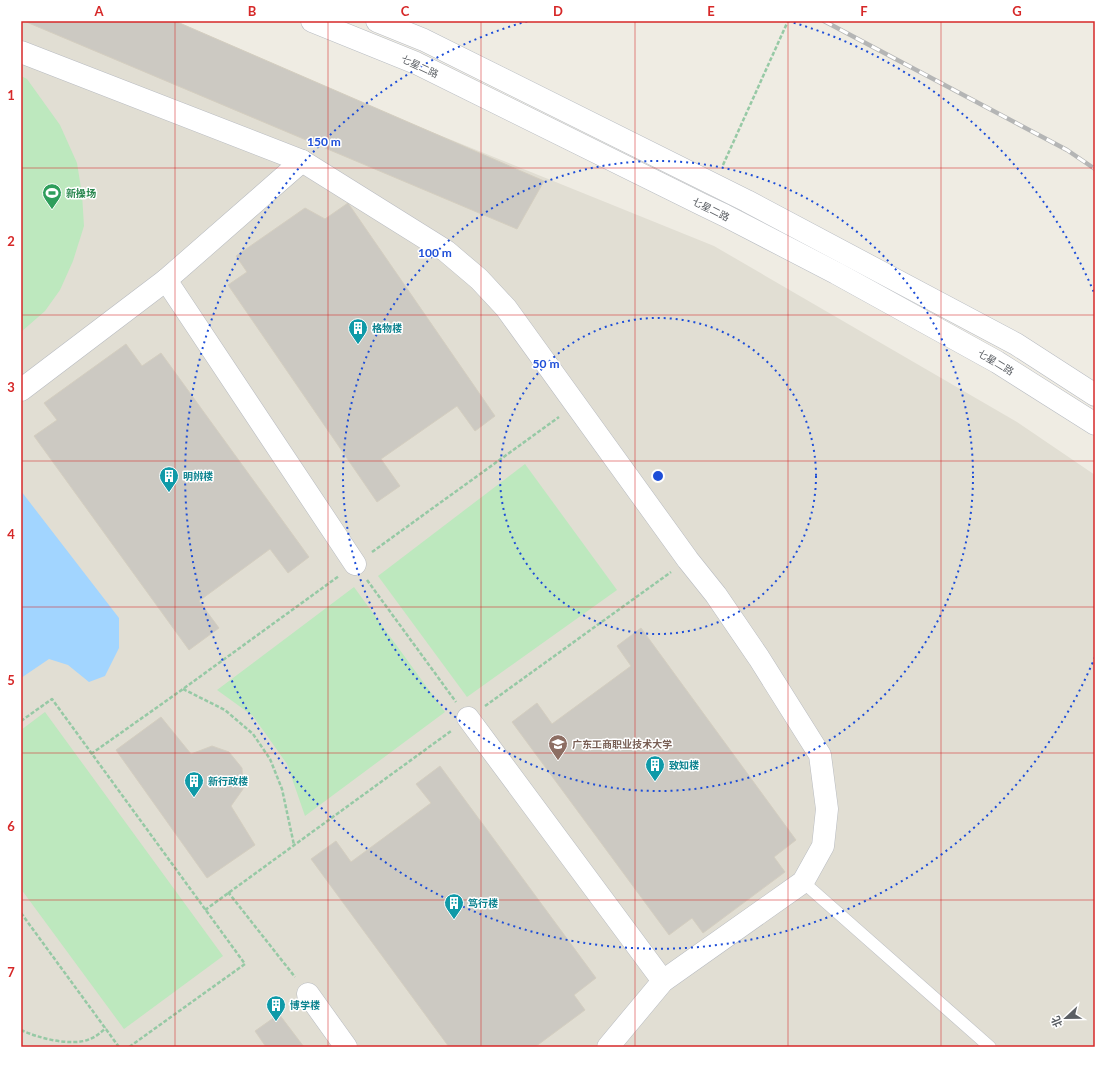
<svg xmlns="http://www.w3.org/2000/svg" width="1116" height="1068" viewBox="0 0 1116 1068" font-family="Lato,'Noto Sans SC',sans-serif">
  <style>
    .education { fill: #e1ded3 }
    .green { fill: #bde8be }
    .water { fill: #a2d5ff }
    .building { fill: #ccc9c2; stroke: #d4cec0 }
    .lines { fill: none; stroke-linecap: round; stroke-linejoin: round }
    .lane-casing { stroke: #b8bbc0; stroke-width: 13 }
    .street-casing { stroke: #b8bbc0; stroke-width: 23 }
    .secondary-casing { stroke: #b8bcc2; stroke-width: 23 }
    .path { stroke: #96c9a5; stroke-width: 2.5; stroke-dasharray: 4 2; stroke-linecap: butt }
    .lane { stroke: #fff; stroke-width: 12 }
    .street { stroke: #fff; stroke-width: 22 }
    .secondary { stroke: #fff; stroke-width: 22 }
    .rail-casing { stroke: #b4b5b5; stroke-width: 4.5 }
    .rail { stroke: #fff; stroke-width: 3; stroke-dasharray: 9; stroke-linecap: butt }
    .grid { fill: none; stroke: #d62828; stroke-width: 1; stroke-opacity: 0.55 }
    .ring { fill: none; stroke: #1d4ed8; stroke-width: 2; stroke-dasharray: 2 4 }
    .labels { text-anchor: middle; stroke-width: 3; stroke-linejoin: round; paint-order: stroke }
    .street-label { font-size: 10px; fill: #5b5f64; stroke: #fff }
    .leisure-label { font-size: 10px; font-weight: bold; fill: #27864d; stroke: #fff; text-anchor: start }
    .culture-label { font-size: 10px; font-weight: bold; fill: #0d838f; stroke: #fff; text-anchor: start }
    .education-label { font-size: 10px; font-weight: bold; fill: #785e54; stroke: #fff; text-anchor: start }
    .centre { fill: #1d4ed8; stroke: #fff; stroke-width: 2 }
    .ring-label { font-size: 12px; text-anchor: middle; font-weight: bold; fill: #1d4ed8; stroke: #fff; stroke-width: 3; stroke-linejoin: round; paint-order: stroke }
    .neatline { fill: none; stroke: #d62828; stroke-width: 1.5 }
    .grid-label { font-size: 13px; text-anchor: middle; font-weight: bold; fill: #d62828 }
  </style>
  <rect width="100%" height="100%" fill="#efece3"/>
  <path class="education" d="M21 21H157L714 246 1017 422 1095 475V1047H21Z"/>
  <g class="green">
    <path d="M21 76 27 79 60 125 77 163 82 194 84 226 73 261 60 290 45 311 21 332Z"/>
    <path d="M525 464 617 590 467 697 378 576Z"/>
    <path d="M354 587 445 712 305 816 287 764 253 716 217 690Z"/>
    <path d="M45 712 223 956 124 1029 21 889V730Z"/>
  </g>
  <path class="water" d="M21 491 119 618V648L105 676 89 682 68 665 49 659 21 678Z"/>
  <g class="building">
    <path d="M24 21H175L544 181 517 229Z"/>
    <path d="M348 203 495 416 475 431 457 406 381 459 400 486 377 502 228 285 247 272 236 256 305 208 325 219Z"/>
    <path d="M126 344 142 366 161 353 309 557 288 573 270 549 199 601 219 628 189 650 34 436 57 420 44 403Z"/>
    <path d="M641 628 796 840 774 857 785 872 703 933 692 918 669 935 512 722 537 703 552 724 631 666 617 646Z"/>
    <path d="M161 717 191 754 212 746 229 752 242 768 243 789 231 806 255 845 207 878 116 750Z"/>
    <path d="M440 766 596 978 574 995 585 1010 535 1047H449L311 859 336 841 351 862 431 803 416 784Z"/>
    <path d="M279 1014 304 1047H266L255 1031Z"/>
  </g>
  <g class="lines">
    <g class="lane-casing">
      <path id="lane" d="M803 882 990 1047"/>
    </g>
    <g class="street-casing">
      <g id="street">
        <path d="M21 52 302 161 446 251 479 279 506 308 688 560 716 595 759 658 820 755 827 809 823 846 803 882 663 981 608 1047"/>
        <path d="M166 280 355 564"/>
        <path d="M21 390 166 280 302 161"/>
        <path d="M468 718 663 981"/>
        <path d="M308 994 346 1047"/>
      </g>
    </g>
    <g class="secondary-casing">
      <g id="secondary">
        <path d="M312 21 416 63 703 205 724 215 836 273 997 362 1095 424"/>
        <path d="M377 21 424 40 747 201 1016 344 1095 395"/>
      </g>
    </g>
    <g class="path">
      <path d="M723 165 788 21"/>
      <path d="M372 552 559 417"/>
      <path d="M367 580 456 702"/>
      <path d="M183 689 225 710 253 734 270 759 282 789 294 845"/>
      <path d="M485 706 671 572"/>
      <path d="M21 721 52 699 245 964 129 1047"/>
      <path d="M91 754 183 689 339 576"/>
      <path d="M228 892 295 977"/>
      <path d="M205 910 451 731"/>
      <path d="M21 913 119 1047"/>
      <path d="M21 1030C38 1038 72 1047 90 1039 96 1037 101 1032 106 1028"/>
    </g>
    <use href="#lane" class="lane"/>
    <use href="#street" class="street"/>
    <use href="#secondary" class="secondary"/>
    <g class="rail-casing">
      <path id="rail" d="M824 21 1067 150 1095 169"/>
    </g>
    <use href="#rail" class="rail"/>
  </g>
  <path class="grid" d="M175 21V1047M328 21V1047M481 21V1047M635 21V1047M788 21V1047M941 21V1047M21 168H1095M21 315H1095M21 461H1095M21 607H1095M21 753H1095M21 900H1095"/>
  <g class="ring">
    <circle cx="658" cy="476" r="158"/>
    <circle cx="658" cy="476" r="315"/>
    <path d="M1095 657A473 473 0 1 1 528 21M788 21A473 473 0 0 1 1095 295"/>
  </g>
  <defs>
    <g id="stadium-pin" transform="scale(1)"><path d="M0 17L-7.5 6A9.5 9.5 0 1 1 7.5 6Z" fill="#2e9e5b" stroke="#fff"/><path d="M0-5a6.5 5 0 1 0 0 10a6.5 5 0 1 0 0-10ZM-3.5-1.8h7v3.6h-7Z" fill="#fff"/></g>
    <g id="building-pin" transform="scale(1)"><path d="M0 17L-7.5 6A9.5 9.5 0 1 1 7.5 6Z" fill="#0f9aa8" stroke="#fff"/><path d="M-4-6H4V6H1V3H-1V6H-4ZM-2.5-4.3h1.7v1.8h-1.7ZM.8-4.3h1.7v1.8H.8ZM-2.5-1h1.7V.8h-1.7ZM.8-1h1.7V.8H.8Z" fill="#fff"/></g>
    <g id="university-pin" transform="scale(1)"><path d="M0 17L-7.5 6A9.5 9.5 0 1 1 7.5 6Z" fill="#8d6e63" stroke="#fff"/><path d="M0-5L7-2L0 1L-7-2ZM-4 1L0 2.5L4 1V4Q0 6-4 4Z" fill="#fff"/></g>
  </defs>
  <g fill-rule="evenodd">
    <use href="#stadium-pin" x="52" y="193"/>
    <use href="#building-pin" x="358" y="328"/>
    <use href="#building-pin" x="169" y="476"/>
    <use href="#university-pin" x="558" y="744"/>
    <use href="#building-pin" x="655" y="765"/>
    <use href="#building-pin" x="194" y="781"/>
    <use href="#building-pin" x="454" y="903"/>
    <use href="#building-pin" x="276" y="1005"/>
  </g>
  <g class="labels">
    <g class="street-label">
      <text transform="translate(420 66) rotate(25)" y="4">七星二路</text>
      <text transform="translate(711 209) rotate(26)" y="4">七星二路</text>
      <text transform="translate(996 362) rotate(31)" y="4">七星二路</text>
    </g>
    <g class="leisure-label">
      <text x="66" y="197">新操场</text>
    </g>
    <g class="culture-label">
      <text x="372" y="332">格物楼</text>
      <text x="183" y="480">明辨楼</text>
      <text x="669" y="769">致知楼</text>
      <text x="208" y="785">新行政楼</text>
      <text x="468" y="907">笃行楼</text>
      <text x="290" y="1009">博学楼</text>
    </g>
    <g class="education-label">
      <text x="572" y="748">广东工商职业技术大学</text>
    </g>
  </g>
  <circle cx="658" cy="476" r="6" class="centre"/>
  <g class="ring-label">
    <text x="324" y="146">150 m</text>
    <text x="435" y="257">100 m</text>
    <text x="546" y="368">50 m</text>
  </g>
  <rect width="1116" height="1068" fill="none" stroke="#ffffff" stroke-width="44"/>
  <g transform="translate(1066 1018) rotate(248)" stroke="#ffffff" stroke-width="3" paint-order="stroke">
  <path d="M0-3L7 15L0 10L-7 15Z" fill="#5b5f64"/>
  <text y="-6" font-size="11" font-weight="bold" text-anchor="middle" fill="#5b5f64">北</text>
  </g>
  <rect x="22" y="22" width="1072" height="1024" class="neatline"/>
  <g class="grid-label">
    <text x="99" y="16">A</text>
    <text x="252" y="16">B</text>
    <text x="405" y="16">C</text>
    <text x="558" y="16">D</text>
    <text x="711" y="16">E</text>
    <text x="864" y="16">F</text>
    <text x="1017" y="16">G</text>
    <text x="11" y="100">1</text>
    <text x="11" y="246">2</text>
    <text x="11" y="392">3</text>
    <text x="11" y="539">4</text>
    <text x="11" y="685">5</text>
    <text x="11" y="831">6</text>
    <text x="11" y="977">7</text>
  </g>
</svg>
